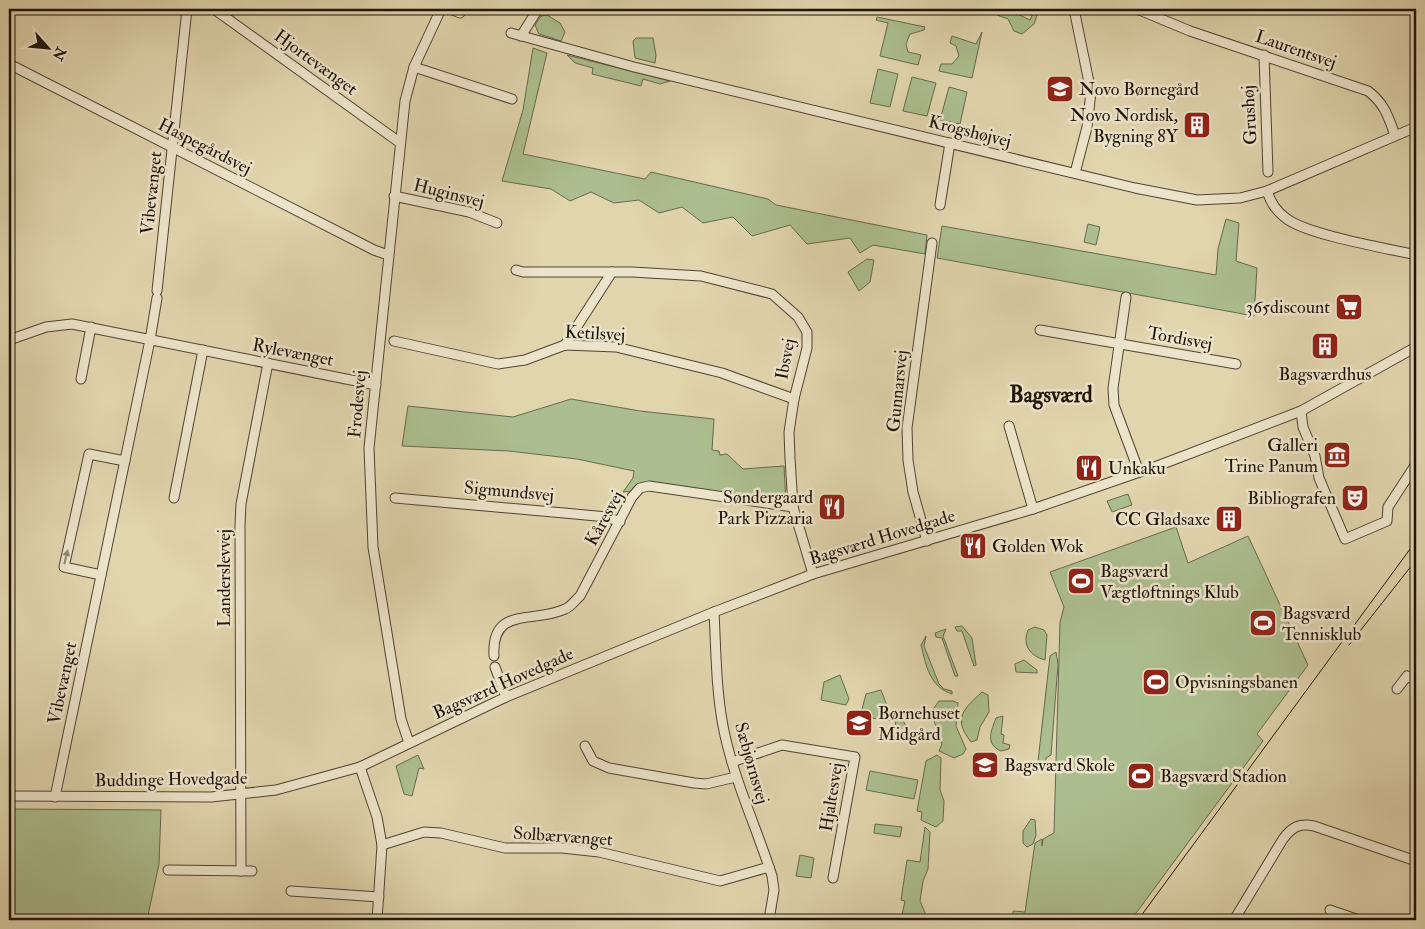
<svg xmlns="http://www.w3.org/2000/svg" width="1425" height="929" viewBox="0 0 1425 929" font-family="'IM FELL Double Pica',serif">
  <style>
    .green { fill: #acbe8f; stroke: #65694c }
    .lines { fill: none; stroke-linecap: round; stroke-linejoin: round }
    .minor-casing { stroke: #4f4432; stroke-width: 11 }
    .minor { stroke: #ece4ca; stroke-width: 9 }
    .tram { stroke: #1e1409; stroke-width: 1 }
    .oneway { fill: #8f8673 }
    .labels { text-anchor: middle; stroke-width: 5; stroke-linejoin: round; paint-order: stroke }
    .street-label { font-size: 18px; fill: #1e1409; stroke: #ece4ca }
    .poi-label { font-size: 18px; fill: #1e1409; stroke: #ece4ca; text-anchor: start }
    .district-label { font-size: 22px; font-weight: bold; fill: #1e1409; stroke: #ece4ca }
  </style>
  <rect width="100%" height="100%" fill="#e1d5ae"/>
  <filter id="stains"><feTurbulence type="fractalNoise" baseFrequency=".004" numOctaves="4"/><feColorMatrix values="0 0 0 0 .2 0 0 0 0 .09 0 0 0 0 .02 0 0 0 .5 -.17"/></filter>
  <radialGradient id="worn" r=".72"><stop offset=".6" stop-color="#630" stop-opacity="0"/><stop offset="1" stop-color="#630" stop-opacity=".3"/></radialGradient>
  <g class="green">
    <path d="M999 9H1011V11L1030 20 1035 9H1039L1034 24 1022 34 1014 31 1008 19 997 15Z"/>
    <path d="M547 15 560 23 565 32 561 41 539 34 535 25 541 16Z"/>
    <path d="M877 17 925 27 924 30 910 34 906 44 908 52 921 55 918 65 880 56 888 23 876 20Z"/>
    <path d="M982 32 972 78 939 71 941 64H952L959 56 956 46 950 43 952 36 976 44Z"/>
    <path d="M636 38H653L656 55 655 63 635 58 633 41Z"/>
    <path d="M533 48 547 53 523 154 645 179 651 172 768 199 776 205 927 235 925 254 873 245 860 253 850 238 807 244 790 225 752 236 733 217 703 223 682 207 659 213 639 200 614 203 591 192 570 201 551 189 502 181 523 110Z"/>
    <path d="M567 55 670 81 660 84 643 79 641 86 592 74 593 68 575 63Z"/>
    <path d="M878 69 898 74 890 107 870 103Z"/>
    <path d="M912 77 936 83 927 116 903 111Z"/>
    <path d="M949 87 967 92 960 124 940 120Z"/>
    <path d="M1226 219 1239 223 1236 261 1257 268 1254 316 937 258 942 226 1216 275 1218 249Z"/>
    <path d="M1088 224 1100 227 1096 245 1084 242Z"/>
    <path d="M867 259 874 260 870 282 859 291 848 272Z"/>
    <path d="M571 399 640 411 714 419 712 450 719 451 720 455 727 454 743 469 784 466 786 503 641 483 633 491 623 492 633 478 634 471 577 459 509 451 402 446 408 406 513 417Z"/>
    <path d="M1128 494 1132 505 1112 512 1107 501Z"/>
    <path d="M1176 527 1188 563 1248 536 1308 665 1257 734 1263 741 1131 920H1013V911L1025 912 1035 843 1042 839V846L1043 839 1054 833 1060 622 1064 607 1050 572Z"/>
    <path d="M962 626 972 638 976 665 974 666 962 631H957L955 627Z"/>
    <path d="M1035 627 1044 630 1047 635 1045 660C1030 656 1022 645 1028 630Z"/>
    <path d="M946 629 943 636 958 676H955L942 638 936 637 935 633Z"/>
    <path d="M926 636 924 646 939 684 944 689 952 691V694C930 687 926 666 921 645Z"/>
    <path d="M1056 652 1058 664 1051 755 1046 758 1044 772 1039 769 1038 761 1050 656Z"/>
    <path d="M1024 660 1037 670V673L1016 672 1015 664Z"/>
    <path d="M840 675 849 699 846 705 821 700 824 682Z"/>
    <path d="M881 690 893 721 865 717 861 713 866 694Z"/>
    <path d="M982 692 988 695 989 712 980 727 977 740 971 742C952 718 964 709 982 692Z"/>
    <path d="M939 701H953L958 703 956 726 966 749 963 754 954 758 939 751 942 744 931 712Z"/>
    <path d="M896 709 905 712 903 720 907 729 896 727 894 714Z"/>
    <path d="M1003 716 1001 734 1004 735 1003 743 1010 745 1009 749 1001 751C985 744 991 731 996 718Z"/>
    <path d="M418 755 424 769 419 768 412 796 404 794 396 766Z"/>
    <path d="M937 755 941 758 940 790 944 801 943 821 936 827 921 820 922 812 917 811 926 761Z"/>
    <path d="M870 771 918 780 914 799 866 790Z"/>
    <path d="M9 809 161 810 159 864 147 920H9Z"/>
    <path d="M1031 819 1035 820 1036 835 1033 844 1027 847 1023 843V831Z"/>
    <path d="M875 824 902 827 900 837 874 833Z"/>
    <path d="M925 827 930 832 928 869 923 881 920 901 928 920H901L905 901 901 900 907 860 920 862Z"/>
    <path d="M800 855 814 858 811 878 796 876Z"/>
  </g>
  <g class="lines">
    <g class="minor-casing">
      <g id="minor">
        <path d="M214 9 399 142"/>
        <path d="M450 9 460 13"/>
        <path d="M1074 9 1091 92 1087 127 1075 173"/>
        <path d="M1137 9 1190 31 1368 91C1384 103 1388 116 1395 135"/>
        <path d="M511 33 634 67 1135 188 1197 200 1240 198 1267 191 1416 127"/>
        <path d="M521 36 538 9"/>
        <path d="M1264 55 1268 172"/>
        <path d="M9 64 374 250 388 255"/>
        <path d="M414 67 512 99"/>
        <path d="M1267 191C1271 203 1276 211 1287 219 1309 235 1385 248 1416 255"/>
        <path d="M394 196 469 212 497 223"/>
        <path d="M940 205 950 143"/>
        <path d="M516 270 523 272H632L701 276 772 294 798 317 807 332V348L794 399 789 432 790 458 793 507 813 574"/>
        <path d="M157 291 187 9"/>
        <path d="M1126 297 1113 388 1114 405 1139 472"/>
        <path d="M1040 330 1236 364"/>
        <path d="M9 340 46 327 72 324 376 385"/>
        <path d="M394 341 498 364 525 360 565 345 616 347 722 373 794 399"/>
        <path d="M565 345 612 272"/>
        <path d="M81 379 91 327"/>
        <path d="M1301 411 1303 427 1315 456 1319 478 1345 539 1387 521 1388 507 1416 464"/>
        <path d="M1009 426 1033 509"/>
        <path d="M174 498 203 350"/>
        <path d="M395 498 575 514 607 517 620 522"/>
        <path d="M927 541 913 492 908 460 907 428 932 243"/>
        <path d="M101 575 64 567 89 454 125 461"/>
        <path d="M714 612C716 650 716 689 723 726 733 778 756 826 772 876L774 890 769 920"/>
        <path d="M494 656C491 605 534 624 565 609 571 607 575 600 580 596L632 497 640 488 649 486 793 507"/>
        <path d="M495 667 506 697"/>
        <path d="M1397 689 1407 676 1416 681"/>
        <path d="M409 743 401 719 373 547 369 448 405 101 414 67 441 9"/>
        <path d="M585 746 593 761 609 768 694 783 706 784 736 777"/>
        <path d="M732 762 782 745 855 757 833 878"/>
        <path d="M360 767 377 817 382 845 377 920"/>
        <path d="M9 796 211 797 276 790 360 767 506 697 714 612 813 574 1033 509 1160 465 1301 411 1416 347"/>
        <path d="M55 797 150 340 157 298"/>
        <path d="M382 845 424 832 441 833 505 848H562L599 852 720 881 769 867"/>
        <path d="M168 870 252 871"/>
        <path d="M241 871 240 525 241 504 268 363"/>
        <path d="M291 891 379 897"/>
        <path d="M1330 910 1359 920"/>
        <path d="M1234 920 1283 839C1292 827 1299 823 1314 826L1416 861"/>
      </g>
    </g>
    <use href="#minor" class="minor"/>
    <g class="tram">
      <path d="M1349 645 1416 560"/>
      <path d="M1138 920 1416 541"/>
    </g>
  </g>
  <defs><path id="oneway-solid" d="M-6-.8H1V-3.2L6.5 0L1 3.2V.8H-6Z" transform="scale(1.25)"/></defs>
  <use class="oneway" href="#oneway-solid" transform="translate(66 557) rotate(-77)"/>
  <defs>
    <g id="school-square" transform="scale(1.4375)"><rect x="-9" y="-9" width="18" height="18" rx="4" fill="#8f2418" stroke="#ece4ca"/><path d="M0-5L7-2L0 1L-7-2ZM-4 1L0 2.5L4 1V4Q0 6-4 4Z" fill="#fff"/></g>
    <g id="building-square" transform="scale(1.4375)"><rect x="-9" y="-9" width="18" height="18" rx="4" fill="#8f2418" stroke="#ece4ca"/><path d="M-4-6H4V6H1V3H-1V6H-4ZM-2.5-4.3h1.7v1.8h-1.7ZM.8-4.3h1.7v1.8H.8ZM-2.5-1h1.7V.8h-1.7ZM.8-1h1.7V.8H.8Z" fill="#fff"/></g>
    <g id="supermarket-square" transform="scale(1.4375)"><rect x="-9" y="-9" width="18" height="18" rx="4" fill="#8f2418" stroke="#ece4ca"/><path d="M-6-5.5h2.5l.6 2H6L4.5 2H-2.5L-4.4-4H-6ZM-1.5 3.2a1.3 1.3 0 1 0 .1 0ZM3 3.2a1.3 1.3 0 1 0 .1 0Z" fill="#fff"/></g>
    <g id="museum-square" transform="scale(1.4375)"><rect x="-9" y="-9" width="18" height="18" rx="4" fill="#8f2418" stroke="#ece4ca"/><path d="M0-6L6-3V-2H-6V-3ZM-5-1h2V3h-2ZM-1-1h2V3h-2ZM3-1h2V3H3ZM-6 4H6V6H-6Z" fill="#fff"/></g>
    <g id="restaurant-square" transform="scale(1.4375)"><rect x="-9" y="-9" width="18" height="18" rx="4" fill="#8f2418" stroke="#ece4ca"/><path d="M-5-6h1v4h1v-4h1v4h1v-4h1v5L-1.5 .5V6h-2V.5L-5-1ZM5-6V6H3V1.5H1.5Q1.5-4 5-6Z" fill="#fff"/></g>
    <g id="theatre-square" transform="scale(1.4375)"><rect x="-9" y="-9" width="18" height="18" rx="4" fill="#8f2418" stroke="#ece4ca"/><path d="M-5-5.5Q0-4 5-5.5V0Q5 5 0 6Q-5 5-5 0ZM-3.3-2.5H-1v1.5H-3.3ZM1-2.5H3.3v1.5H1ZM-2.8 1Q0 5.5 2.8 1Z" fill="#fff"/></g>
    <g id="stadium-square" transform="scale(1.4375)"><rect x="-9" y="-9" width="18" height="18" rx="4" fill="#8f2418" stroke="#ece4ca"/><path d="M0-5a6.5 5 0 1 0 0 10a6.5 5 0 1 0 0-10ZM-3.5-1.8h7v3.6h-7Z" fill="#fff"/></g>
  </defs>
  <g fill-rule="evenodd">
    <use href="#school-square" x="1060" y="89"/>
    <use href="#building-square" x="1197" y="125"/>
    <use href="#supermarket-square" x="1349" y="307"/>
    <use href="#building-square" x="1325" y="346"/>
    <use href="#museum-square" x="1337" y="455"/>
    <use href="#restaurant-square" x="1089" y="468"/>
    <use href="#theatre-square" x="1355" y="498"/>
    <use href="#restaurant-square" x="832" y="507"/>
    <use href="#building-square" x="1229" y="519"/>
    <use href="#restaurant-square" x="973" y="546"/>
    <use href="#stadium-square" x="1081" y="581"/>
    <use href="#stadium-square" x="1263" y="623"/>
    <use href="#stadium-square" x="1156" y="682"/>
    <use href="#school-square" x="859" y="723"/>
    <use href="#school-square" x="985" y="765"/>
    <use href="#stadium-square" x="1141" y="776"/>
  </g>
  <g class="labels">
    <g class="street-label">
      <text transform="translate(1296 49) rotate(19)" y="6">Laurentsvej</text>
      <text transform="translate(316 62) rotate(36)" y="6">Hjortevænget</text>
      <text transform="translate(1249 115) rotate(-93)" y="6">Grushøj</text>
      <text transform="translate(970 131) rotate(14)" y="6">Krogshøjvej</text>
      <text transform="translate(205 146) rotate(27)" y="6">Haspegårdsvej</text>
      <text transform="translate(151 193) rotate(-84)" y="6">Vibevænget</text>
      <text transform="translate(449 193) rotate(14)" y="6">Huginsvej</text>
      <text transform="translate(595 333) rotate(3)" y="6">Ketilsvej</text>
      <text transform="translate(1180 338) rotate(10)" y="6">Tordisvej</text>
      <text transform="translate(293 352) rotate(11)" y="6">Rylevænget</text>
      <text transform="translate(785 359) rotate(-79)" y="6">Ibsvej</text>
      <text transform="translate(897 391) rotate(-84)" y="6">Gunnarsvej</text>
      <text transform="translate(357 404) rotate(-85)" y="6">Frodesvej</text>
      <text transform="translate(509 491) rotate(5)" y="6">Sigmundsvej</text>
      <text transform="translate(604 518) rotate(-61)" y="6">Kåresvej</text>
      <text transform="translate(882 537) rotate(-17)" y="6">Bagsværd Hovedgade</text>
      <text transform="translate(224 578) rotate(-90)" y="6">Landerslevvej</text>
      <text transform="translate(62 683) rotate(-78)" y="6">Vibevænget</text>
      <text transform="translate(503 683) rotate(-24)" y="6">Bagsværd Hovedgade</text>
      <text transform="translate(752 763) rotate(74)" y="6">Sæbjørnsvej</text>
      <text transform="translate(171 779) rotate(-1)" y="6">Buddinge Hovedgade</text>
      <text transform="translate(831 797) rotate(-81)" y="6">Hjaltesvej</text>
      <text transform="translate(563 836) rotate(4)" y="6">Solbærvænget</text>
    </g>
    <g class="poi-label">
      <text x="1079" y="95">Novo Børnegård</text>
      <text x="1178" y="121" text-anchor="end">Novo Nordisk,<tspan x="1178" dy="21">Bygning 8Y</tspan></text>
      <text x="1330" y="313" text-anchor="end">365discount</text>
      <text x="1325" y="380" text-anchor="middle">Bagsværdhus</text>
      <text x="1318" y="451" text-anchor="end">Galleri<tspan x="1318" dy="21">Trine Panum</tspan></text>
      <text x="1108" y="474">Unkaku</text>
      <text x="813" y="503" text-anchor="end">Søndergaard<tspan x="813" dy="21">Park Pizzaria</tspan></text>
      <text x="1336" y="504" text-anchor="end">Bibliografen</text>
      <text x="1210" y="525" text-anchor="end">CC Gladsaxe</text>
      <text x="992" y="552">Golden Wok</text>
      <text x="1100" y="577">Bagsværd<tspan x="1100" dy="21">Vægtløftnings Klub</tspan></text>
      <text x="1282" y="619">Bagsværd<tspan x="1282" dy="21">Tennisklub</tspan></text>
      <text x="1175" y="688">Opvisningsbanen</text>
      <text x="878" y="719">Børnehuset<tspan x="878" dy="21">Midgård</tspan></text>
      <text x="1004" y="771">Bagsværd Skole</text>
      <text x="1160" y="782">Bagsværd Stadion</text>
    </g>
    <g class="district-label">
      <text x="1051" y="402">Bagsværd</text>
    </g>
  </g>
  <rect width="1425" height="929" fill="none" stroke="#e1d5ae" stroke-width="30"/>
  <rect x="10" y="10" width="1405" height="909" fill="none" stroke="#1e1409" stroke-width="2.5"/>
  <rect x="15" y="15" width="1395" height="899" fill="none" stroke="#1e1409"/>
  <g transform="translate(48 48) rotate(117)" stroke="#ece4ca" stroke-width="4" paint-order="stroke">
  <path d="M0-4L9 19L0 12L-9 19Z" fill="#1e1409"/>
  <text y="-8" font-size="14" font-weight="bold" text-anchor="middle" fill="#1e1409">N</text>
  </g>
  <rect width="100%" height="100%" filter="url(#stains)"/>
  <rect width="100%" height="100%" fill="url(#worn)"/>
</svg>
